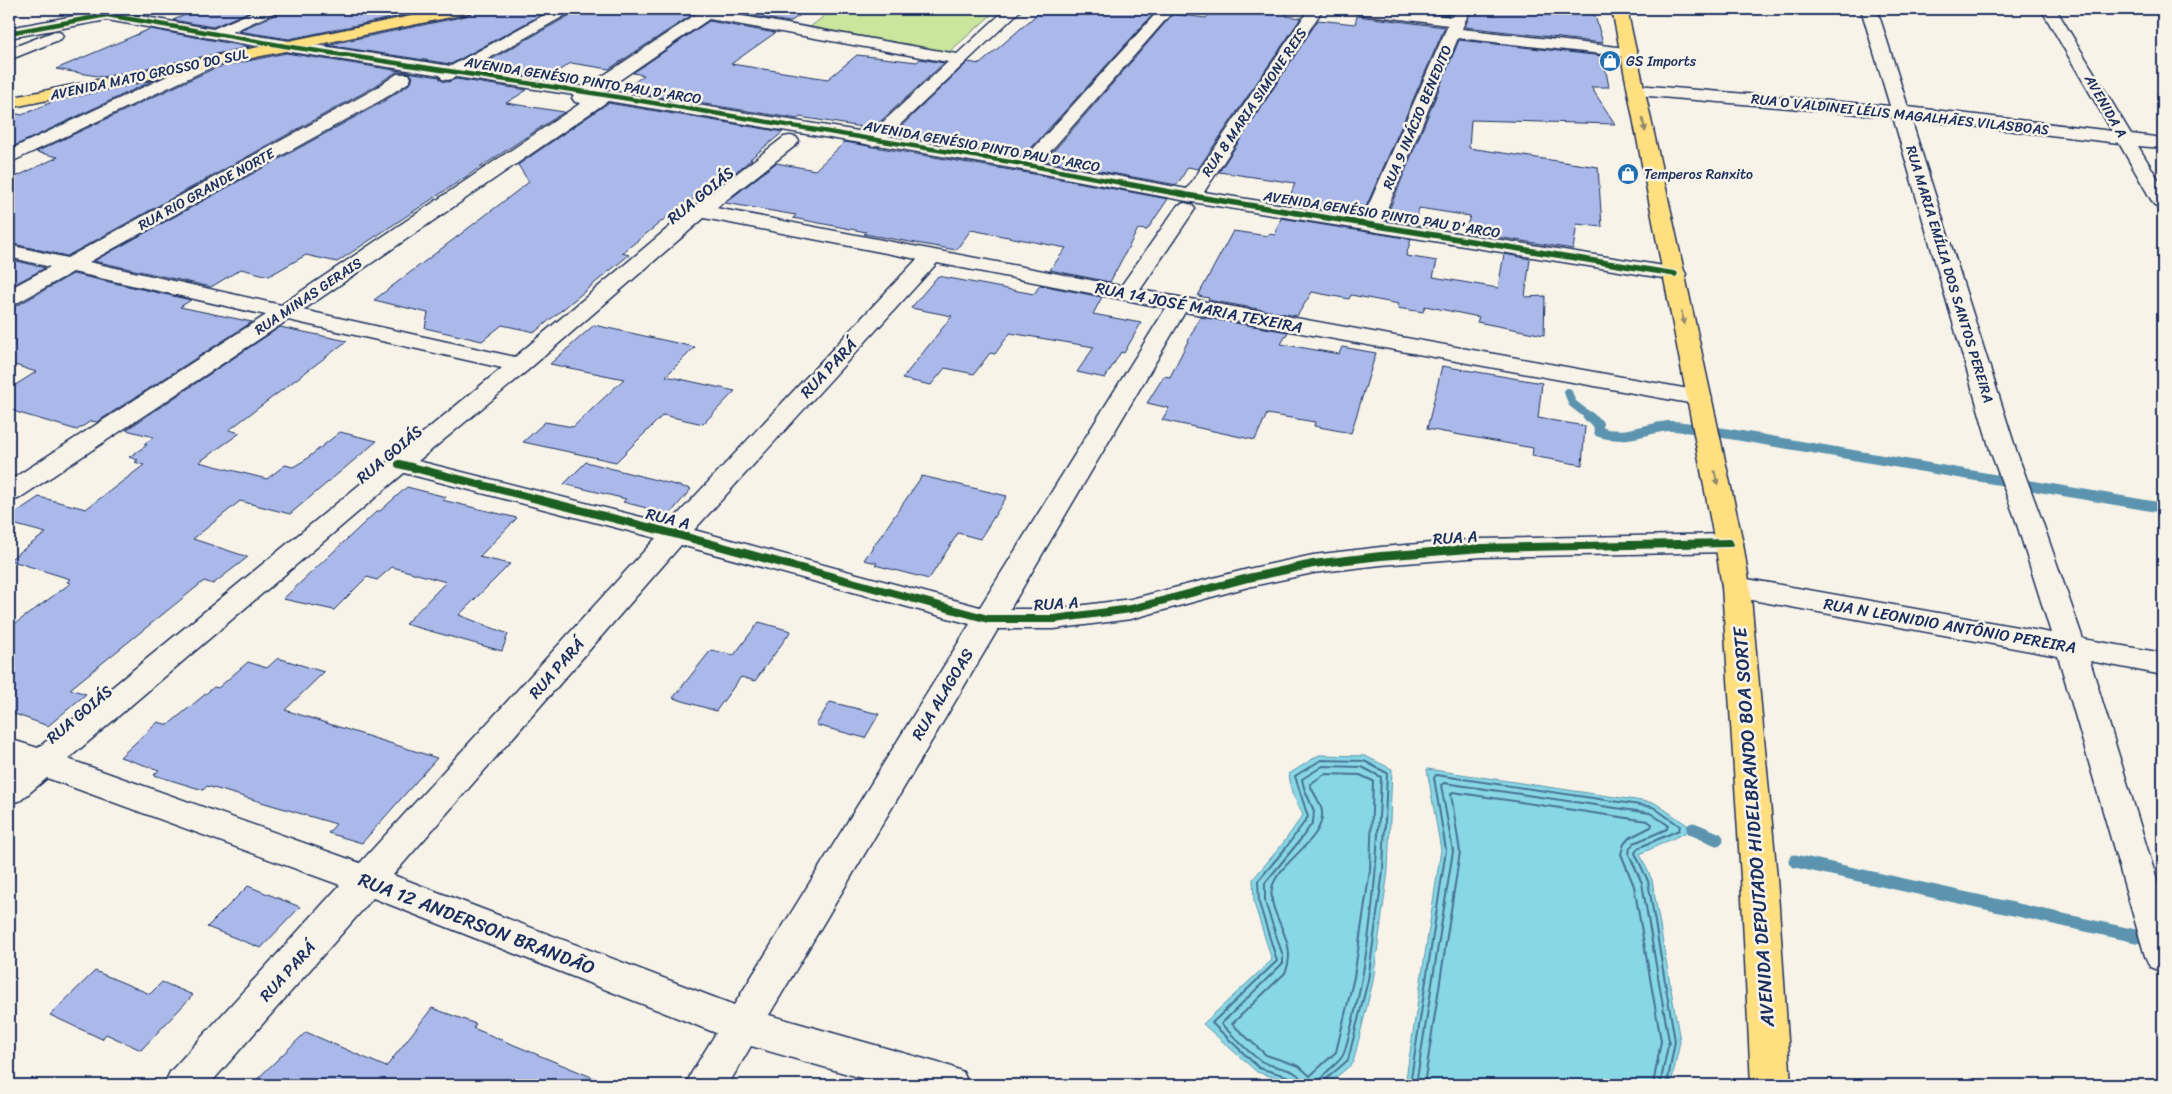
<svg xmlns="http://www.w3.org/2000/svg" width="2172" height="1094" viewBox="0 0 2172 1094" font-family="Sriracha,sans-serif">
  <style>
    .green { fill: #cae69d; stroke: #728a7e }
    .water { fill: #88d7e5; stroke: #5c94af }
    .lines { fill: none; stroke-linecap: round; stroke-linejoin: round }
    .shore { stroke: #477294; stroke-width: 2 }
    .stream-far2 { stroke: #5c94af; stroke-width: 8 }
    .stream-far1 { stroke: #5c94af; stroke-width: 10 }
    .stream { stroke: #5c94af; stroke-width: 13 }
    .building { fill: #aab9e9; stroke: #1b2f5e }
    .minor-casing { stroke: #1b2f5e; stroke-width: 3 }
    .major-casing { stroke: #1b2f5e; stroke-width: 3 }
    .minor { fill: #f7f3e8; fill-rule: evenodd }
    .major { fill: #ffdf80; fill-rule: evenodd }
    .cycleway-far2-casing { stroke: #f7f3e8; stroke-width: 6 }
    .cycleway-far1-casing { stroke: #f7f3e8; stroke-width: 8 }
    .cycleway-casing { stroke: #f7f3e8; stroke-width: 11 }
    .cycleway-far2 { stroke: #1b5e20; stroke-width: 4.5 }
    .cycleway-far1 { stroke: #1b5e20; stroke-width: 5.5 }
    .cycleway { stroke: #1b5e20; stroke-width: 8 }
    .oneway { fill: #8d876f }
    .labels { text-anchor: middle; stroke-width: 5; stroke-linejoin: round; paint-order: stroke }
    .far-poi-label { font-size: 14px; fill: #1b2f5e; stroke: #f7f3e8; text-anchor: start }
    .far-street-label { font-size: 14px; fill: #1b2f5e; stroke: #f7f3e8 }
    .street-label { font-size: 16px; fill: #1b2f5e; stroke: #f7f3e8 }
    .near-street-label { font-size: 19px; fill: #1b2f5e; stroke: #f7f3e8 }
  </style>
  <rect width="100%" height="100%" fill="#f7f3e8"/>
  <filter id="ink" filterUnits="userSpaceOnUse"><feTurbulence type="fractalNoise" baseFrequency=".02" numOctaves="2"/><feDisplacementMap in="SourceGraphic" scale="10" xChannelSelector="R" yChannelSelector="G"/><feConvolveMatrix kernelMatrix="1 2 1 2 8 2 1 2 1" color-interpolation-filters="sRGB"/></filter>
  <g filter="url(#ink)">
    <path class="green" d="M833 9H998L949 52 805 31Z"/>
    <g class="water">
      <path d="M1319 755 1365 756 1392 769 1388 871 1373 981 1353 1063 1327 1085H1299L1257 1072 1203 1024 1272 960 1254 903 1253 879 1281 846 1303 815 1292 793 1289 774Z"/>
      <path d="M1427 769 1655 803 1693 829 1640 854 1652 880 1680 1041 1671 1085H1405L1441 850Z"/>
    </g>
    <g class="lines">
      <g class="shore">
        <path d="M1325 774 1360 775 1373 781 1370 870 1354 977 1336 1052 1310 1076 1299 1066 1266 1055 1232 1024 1285 973C1300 941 1267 916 1272 888 1277 863 1325 840 1322 812 1321 802 1313 794 1310 784Z"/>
        <path d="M1297 1085 1293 1078 1259 1068 1212 1023 1277 961 1259 903 1258 881 1285 849 1308 817 1295 776 1321 760 1364 761 1387 773 1383 871 1368 980 1348 1060 1325 1080 1324 1085"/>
        <path d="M1303 1085C1300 1066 1275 1070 1261 1061 1247 1052 1234 1036 1221 1024L1283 963V956L1265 902V883L1301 839 1313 822 1314 811 1304 788 1302 779 1323 766 1362 767 1381 777C1377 868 1371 965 1344 1053 1340 1065 1323 1070 1318 1085"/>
        <path d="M1410 1085 1446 850 1434 778 1436 775 1653 807 1680 826 1679 830 1638 848 1635 853 1648 881 1675 1041 1667 1085"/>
        <path d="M1416 1085 1453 851 1441 785 1444 783 1650 813 1668 825 1667 829 1634 843 1630 848 1629 854 1642 883 1669 1041 1660 1085"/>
        <path d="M1424 1085 1460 852 1451 794 1453 792 1647 821 1652 824 1651 827 1629 838 1624 844 1621 854 1634 886 1661 1041 1653 1085"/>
      </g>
      <path class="stream-far2" d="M1568 392 1572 403 1590 417"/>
      <path class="stream-far1" d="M1588 416 1598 424 1599 432C1624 440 1643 429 1668 426 1683 425 1713 432 1730 434L2163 508"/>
      <g class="stream">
        <path d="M1693 829 1717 839"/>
        <path d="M1795 861 2163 942"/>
      </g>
    </g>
    <g class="building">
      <path d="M200 9H255L213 27 173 20Z"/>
      <path d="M281 9H405L403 11 406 15 289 39 238 31 277 14Z"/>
      <path d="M476 9H552L451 64 326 45 466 16Z"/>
      <path d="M575 9H701L609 69 571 63 545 79 476 68 572 14Z"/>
      <path d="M723 9H809L790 22 722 11Z"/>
      <path d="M1043 9H1064L1090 13 1093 10 1105 13 1110 9 1155 12 1023 157 892 135 968 62 980 64Z"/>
      <path d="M1213 9H1290L1286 16 1301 18 1198 169 1188 167 1177 185 1045 161 1173 14 1206 18Z"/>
      <path d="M1419 9H1454L1451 15 1418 10Z"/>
      <path d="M1472 9H1593L1603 43 1465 27Z"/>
      <path d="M1357 16 1445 27 1362 216 1287 204 1295 183 1219 172 1318 20 1355 24Z"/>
      <path d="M709 21 775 33 731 64 828 79 857 55 917 62 920 59 944 63 870 131 859 129 862 127 800 117 798 119 623 91 644 75 633 73Z"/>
      <path d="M150 29 250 47 103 77 56 69Z"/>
      <path d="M1459 40 1603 56 1609 87H1591L1615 124 1471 120 1469 148 1598 167 1602 227 1577 224 1573 249 1465 232 1470 216 1419 208 1415 224 1385 220Z"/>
      <path d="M286 53 439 77 442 81 448 82 456 79 527 90 506 103 564 112 337 262 306 255 269 276 241 269 211 287 94 261 386 100 411 83 413 77 409 72H396L372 88 67 256 9 243V180L58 157 36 152 215 68Z"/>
      <path d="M154 80 12 147 9 146V112L22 115 54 101Z"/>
      <path d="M608 103 783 132 750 159H752L701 199 695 198 688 203 686 202 622 253 629 255 535 332 502 325 482 341 425 328 428 313 374 300 529 182 518 165Z"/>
      <path d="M845 142 1028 173 1168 199 1147 230 1138 229 1110 282 1050 270 1066 248 971 230 956 250 864 234 866 232 793 218 796 215 725 203 776 163 815 170Z"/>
      <path d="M1281 218 1411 239 1406 256 1437 261 1433 277 1498 288 1504 254 1530 259 1525 297 1545 296 1544 335 1477 322 1479 317 1425 306 1423 312 1397 308 1399 304 1351 295 1349 299 1312 292 1297 316 1208 300 1209 298 1198 296 1233 231 1268 236 1269 234 1275 235Z"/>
      <path d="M9 259 45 268 9 287Z"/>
      <path d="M73 274 191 300 180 307 252 322 97 422 91 421 77 430 9 410V389L36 372 9 363V306L18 305Z"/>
      <path d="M938 276 1034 294 1040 285 1102 297 1093 314 1141 323 1124 353 1121 352 1105 378 1077 372 1094 347 1010 333 995 354 990 353 974 374 945 368 931 385 902 379 952 316 911 308Z"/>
      <path d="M1200 317 1288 332 1281 344 1339 354 1342 347 1376 353 1351 433 1314 426 1315 422 1267 414 1255 440 1162 420 1169 408 1147 403 1164 376 1170 377Z"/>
      <path d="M594 325 695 347 666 376 735 391 703 424 663 415 616 462 523 442 545 422 573 427 624 379 550 364Z"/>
      <path d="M280 327 347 341 229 430 240 433 199 462 267 479 285 465 293 467 305 460 340 432 377 441 290 514 240 501 193 539 248 557 213 584 204 581 70 689 86 694 48 726 9 712V628L71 583 67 582 70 579 9 560 46 533 9 523V517L39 497 86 509 144 465 135 462 138 460 129 457 147 445 144 444 154 437 126 430Z"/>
      <path d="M1442 366 1542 383 1538 418 1585 426 1582 465 1532 456 1533 448 1427 429Z"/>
      <path d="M586 462 691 489 670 514 623 502 626 499 564 484Z"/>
      <path d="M922 476 1007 496 980 539 958 533 929 579 875 565 877 563 864 560Z"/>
      <path d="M407 487 446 497 442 500 517 518 479 557 510 564 459 615 508 634 502 651 405 624 446 582 392 567 377 580 367 577 334 610 283 599 377 511H380Z"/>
      <path d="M759 622 791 631 755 681 741 677 716 711 673 698 711 650 734 655Z"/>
      <path d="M278 658 324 672 285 710 437 758 362 843 328 833 336 824 207 786 203 790 154 775 159 770 120 757 158 722 168 725 214 687 218 688 248 662 267 668Z"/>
      <path d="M830 702 879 714 865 738 816 725Z"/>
      <path d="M248 886 300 907 261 948 207 927Z"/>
      <path d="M95 971 150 994 162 982 193 995 141 1050 106 1034 102 1039 50 1015Z"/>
      <path d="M432 1008 476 1024 473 1028 611 1085H251L306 1032 386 1067Z"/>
    </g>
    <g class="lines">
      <g class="minor-casing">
        <g id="minor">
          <path d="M259 9H279L276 12 232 32 451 66 555 9H573L571 12 470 69 586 87 704 9H721L720 12 957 54 1006 9H1022L888 136 1024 159 1160 9H1175L1041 162 1187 189 1309 9H1323L1204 192 1363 218 1448 25 1360 14 1355 12 1353 9H1393L1452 17 1456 9H1470L1462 29 1635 49 1637 52 1635 55 1629 57 1458 38 1382 221 1683 269 1686 274 1683 279 1675 280 1192 202 1028 171 877 145 873 146 866 144 608 101 303 310 515 357 693 207 784 137 790 136 796 137 799 141 796 145 716 208 1121 286 1178 205 1185 203 1192 205 1195 209 1140 290 1700 391 1709 393 1712 398 1709 403 1700 405 1185 312 1010 609H1054L1131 599 1248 569 1313 555 1381 547 1482 539 1729 534 1739 537 1743 543 1739 549 1729 552 1482 557 1381 565 1313 573 1248 587 1131 619 1054 629H998L769 1015 949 1066 963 1072 969 1085H886L751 1046 728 1085H686L692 1072 716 1033 373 898 209 1085H164L170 1072 340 885 47 778 21 800 9 804V772L16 766 9 764V739L38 748 502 368 288 320 18 499 9 501V481L266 315 73 272 17 303 9 304V289L50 267 9 257V245L67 258 373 90 397 74H409L411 78 409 82 385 98 89 262 281 305 581 103 575 102 572 98 574 95 456 77 448 80 442 79 440 75 285 51 107 20 9 38V28L107 10 213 29ZM709 19 948 62 871 133 605 90ZM704 218 917 259 669 524 418 461 528 370ZM937 263 1166 308 980 607 694 530ZM404 473 656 538 360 863 68 759ZM681 545 970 624 734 1005 393 875Z"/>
          <path d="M407 9H425C420 15 414 16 408 14L405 11Z"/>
          <path d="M1861 9H1877L1908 107 2112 131 2041 9H2056L2131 134 2163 138V148L2138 146 2163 187V209L2156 207 2153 203 2119 143 1911 119 2017 453 2040 515 2083 639 2163 653V675L2090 661 2163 900V972L2150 967 2145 956 2058 656 1736 597 1726 594 1722 587 1726 580 1736 577 2051 633 2014 515 1991 453 1893 117 1637 95 1631 94 1628 90 1631 86 1637 85 1890 106Z"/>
          <path d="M55 31 61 33 63 36 61 39 9 60V49Z"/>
          <path d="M208 57 214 58 216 62 214 66 9 163V150Z"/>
        </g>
      </g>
      <g class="major-casing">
        <g id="major">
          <path d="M445 9H474L471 12 466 14 9 108V98Z"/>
          <path d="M1612 9H1627L1743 543 1750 587 1777 878 1791 1085H1751L1741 878 1722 587 1715 543Z"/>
        </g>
      </g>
      <use href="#minor" class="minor"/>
      <use href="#major" class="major"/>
      <g class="cycleway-far2-casing">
        <path id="cycleway-far2" d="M9 33 107 15 285 46 605 95 1028 165 1127 184"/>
      </g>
      <g class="cycleway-far1-casing">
        <path id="cycleway-far1" d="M1121 183 1192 196 1675 274"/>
      </g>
      <g class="cycleway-casing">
        <path id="cycleway" d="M399 464 675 534 988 619H1054L1131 609 1248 578 1313 564 1381 556 1482 548 1729 543"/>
      </g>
      <use href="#cycleway-far2" class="cycleway-far2"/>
      <use href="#cycleway-far1" class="cycleway-far1"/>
      <use href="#cycleway" class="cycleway"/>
    </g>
    <defs><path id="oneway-solid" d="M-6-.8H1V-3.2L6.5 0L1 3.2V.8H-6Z" transform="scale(1.25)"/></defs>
    <g class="oneway">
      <use href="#oneway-solid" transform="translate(1644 125) rotate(78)"/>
      <use href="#oneway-solid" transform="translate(1683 318) rotate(78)"/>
      <use href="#oneway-solid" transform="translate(1716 478) rotate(78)"/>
    </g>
  </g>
  <defs>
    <g id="shop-disc" transform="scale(1.125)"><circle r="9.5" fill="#1f6fb2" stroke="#f7f3e8"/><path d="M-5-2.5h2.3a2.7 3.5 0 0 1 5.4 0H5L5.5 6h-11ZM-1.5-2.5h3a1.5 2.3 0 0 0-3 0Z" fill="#fff"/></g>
  </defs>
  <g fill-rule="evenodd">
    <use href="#shop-disc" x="1610" y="61"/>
    <use href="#shop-disc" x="1628" y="174"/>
  </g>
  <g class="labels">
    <g class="far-poi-label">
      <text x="1626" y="66">GS Imports</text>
      <text x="1644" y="179">Temperos Ranxito</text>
    </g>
    <g class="far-street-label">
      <text transform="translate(149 74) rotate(-12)" y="5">AVENIDA MATO GROSSO DO SUL</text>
      <text transform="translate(583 80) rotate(9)" y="5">AVENIDA GENÉSIO PINTO PAU D'ARCO</text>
      <text transform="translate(1254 102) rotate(-56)" y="5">RUA 8 MARIA SIMONE REIS</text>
      <text transform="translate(2106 106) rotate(60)" y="5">AVENIDA A</text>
      <text transform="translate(1900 114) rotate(6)" y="5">RUA O VALDINEI LÉLIS MAGALHÃES VILASBOAS</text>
      <text transform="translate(1417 117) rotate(-67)" y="5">RUA 9 INÁCIO BENEDITO</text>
      <text transform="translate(982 146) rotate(10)" y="5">AVENIDA GENÉSIO PINTO PAU D'ARCO</text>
      <text transform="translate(206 189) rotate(-29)" y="5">RUA RIO GRANDE NORTE</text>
      <text transform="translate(1382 214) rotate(9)" y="5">AVENIDA GENÉSIO PINTO PAU D'ARCO</text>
      <text transform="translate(1950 274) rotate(73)" y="5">RUA MARIA EMÍLIA DOS SANTOS PEREIRA</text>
      <text transform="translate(308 296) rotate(-34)" y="5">RUA MINAS GERAIS</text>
    </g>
    <g class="street-label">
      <text transform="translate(700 195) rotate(-39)" y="6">RUA GOIÁS</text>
      <text transform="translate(1199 307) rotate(11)" y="6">RUA 14 JOSÉ MARIA TEXEIRA</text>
      <text transform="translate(828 368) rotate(-47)" y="6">RUA PARÁ</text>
      <text transform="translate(389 454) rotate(-40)" y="6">RUA GOIÁS</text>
      <text transform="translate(668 518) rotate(14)" y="6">RUA A</text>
      <text transform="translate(1455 537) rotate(-4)" y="6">RUA A</text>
      <text transform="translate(1056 603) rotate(-4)" y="6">RUA A</text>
      <text transform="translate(1950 625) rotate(10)" y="6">RUA N LEONIDIO ANTÔNIO PEREIRA</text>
      <text transform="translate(556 668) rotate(-49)" y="6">RUA PARÁ</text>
      <text transform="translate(942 694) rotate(-59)" y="6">RUA ALAGOAS</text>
      <text transform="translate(79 714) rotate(-40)" y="6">RUA GOIÁS</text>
      <text transform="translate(287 971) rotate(-48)" y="6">RUA PARÁ</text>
    </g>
    <g class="near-street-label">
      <text transform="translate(1753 827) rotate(-94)" y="7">AVENIDA DEPUTADO HIDELBRANDO BOA SORTE</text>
      <text transform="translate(477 923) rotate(21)" y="7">RUA 12 ANDERSON BRANDÃO</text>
    </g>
  </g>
  <rect width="2172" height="1094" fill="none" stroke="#f7f3e8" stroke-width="30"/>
  <rect x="15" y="15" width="2142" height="1064" fill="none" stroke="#1b2f5e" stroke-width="2" filter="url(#ink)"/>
</svg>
